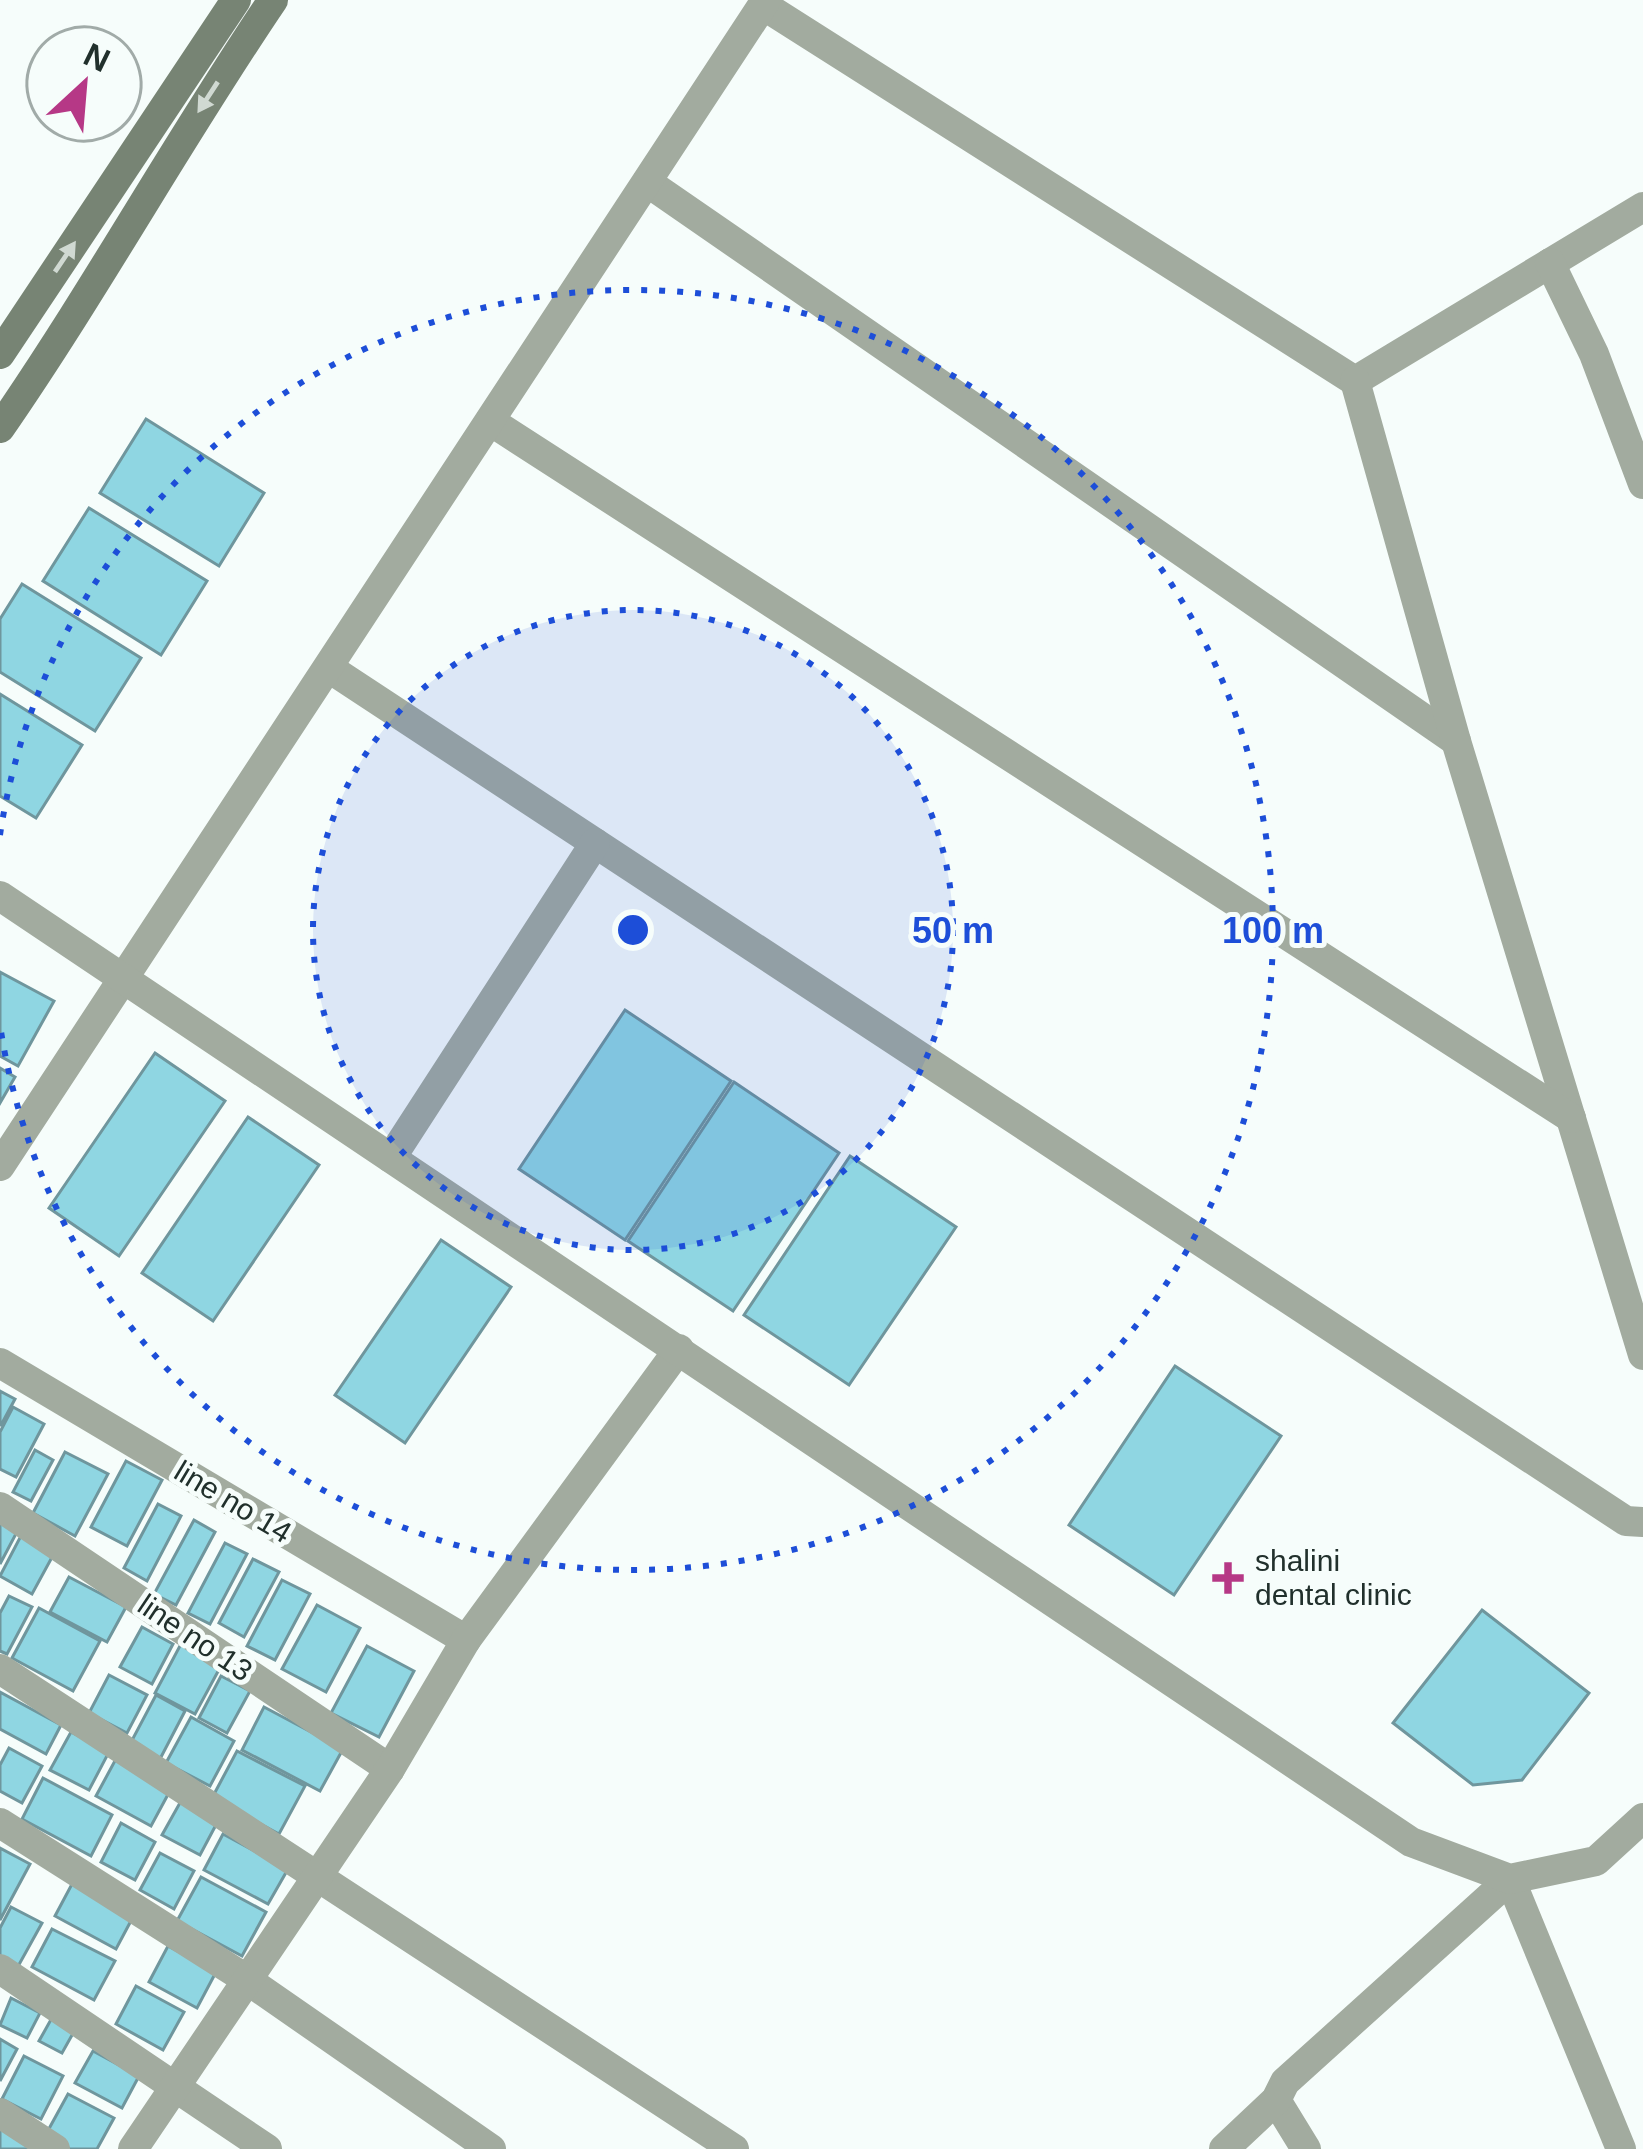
<svg xmlns="http://www.w3.org/2000/svg" width="1643" height="2149" viewBox="0 0 1643 2149" font-family="Arial,sans-serif">
  <style>
    .building { fill: #8fd6e2; stroke: #6f969d; stroke-width: 3 }
    .lines { fill: none; stroke-linecap: round; stroke-linejoin: round }
    .minor { stroke: #a2ab9f; stroke-width: 30 }
    .tertiary { stroke: #a2ab9f; stroke-width: 30 }
    .secondary { stroke: #778474; stroke-width: 30 }
    .oneway { fill: #d0d9d2 }
    .ring { fill: none; stroke: #1d4ed8; stroke-width: 6; stroke-dasharray: 6 12 }
    .poi-dot { fill: #b63886; stroke: #f6fdfb; stroke-width: 4.5 }
    .labels { text-anchor: middle; stroke-width: 10; stroke-linejoin: round; paint-order: stroke }
    .street-label { font-size: 30px; fill: #21302c; stroke: #f6fdfb }
    .poi-label { font-size: 30px; fill: #21302c; stroke: #f6fdfb; text-anchor: start }
    .centre { fill: #1d4ed8; stroke: #f6fdfb; stroke-width: 6 }
    .ring-label { font-size: 36px; text-anchor: middle; font-weight: bold; fill: #1d4ed8; stroke: #f6fdfb; stroke-width: 10; stroke-linejoin: round; paint-order: stroke }
  </style>
  <rect width="100%" height="100%" fill="#f6fdfb"/>
  <g class="building">
    <path d="M146 419 264 493 219 566 100 493Z"/>
    <path d="M89 508 207 581 161 655 43 581Z"/>
    <path d="M22 584 141 658 95 731 0 672V619Z"/>
    <path d="M0 694 82 745 36 818 0 796Z"/>
    <path d="M0 972 54 1001 18 1066 0 1056Z"/>
    <path d="M625 1010 731 1081 625 1240 519 1169Z"/>
    <path d="M155 1053 225 1101 119 1256 49 1208Z"/>
    <path d="M0 1068 15 1077 0 1103Z"/>
    <path d="M734 1082 839 1153 733 1311 628 1241Z"/>
    <path d="M248 1117 319 1165 213 1321 142 1273Z"/>
    <path d="M850 1156 956 1227 849 1385 744 1315Z"/>
    <path d="M441 1240 511 1287 405 1443 335 1395Z"/>
    <path d="M1175 1366 1281 1436 1174 1595 1069 1525Z"/>
    <path d="M0 1391 15 1399 1 1425H0Z"/>
    <path d="M13 1407 44 1424 16 1477 0 1469V1432Z"/>
    <path d="M35 1450 53 1460 31 1501 13 1492Z"/>
    <path d="M65 1452 108 1474 75 1536 33 1513Z"/>
    <path d="M126 1461 162 1480 127 1546 91 1527Z"/>
    <path d="M158 1504 181 1516 147 1581 124 1568Z"/>
    <path d="M194 1520 215 1532 176 1605 154 1594Z"/>
    <path d="M0 1521 18 1530 0 1564Z"/>
    <path d="M24 1530 57 1548 32 1594 0 1576Z"/>
    <path d="M225 1543 247 1554 210 1624 188 1613Z"/>
    <path d="M253 1559 279 1572 244 1637 219 1623Z"/>
    <path d="M69 1577 126 1607 107 1642 50 1612Z"/>
    <path d="M282 1580 310 1594 275 1660 247 1646Z"/>
    <path d="M9 1596 32 1607 7 1654 0 1651V1613Z"/>
    <path d="M317 1605 360 1628 326 1692 282 1669Z"/>
    <path d="M39 1608 100 1641 73 1691 12 1658Z"/>
    <path d="M1482 1610 1589 1693 1522 1780 1473 1785 1393 1723Z"/>
    <path d="M142 1627 173 1644 152 1684 120 1667Z"/>
    <path d="M182 1642 222 1664 195 1714 155 1693Z"/>
    <path d="M367 1646 414 1671 379 1737 331 1713Z"/>
    <path d="M109 1675 147 1695 127 1733 89 1713Z"/>
    <path d="M221 1676 250 1691 227 1733 199 1718Z"/>
    <path d="M0 1692 61 1725 46 1754 0 1729Z"/>
    <path d="M156 1695 185 1711 160 1759 130 1744Z"/>
    <path d="M264 1707 343 1749 320 1791 242 1750Z"/>
    <path d="M191 1717 234 1741 210 1786 166 1763Z"/>
    <path d="M71 1732 109 1752 89 1790 50 1770Z"/>
    <path d="M9 1748 42 1766 22 1803 0 1791V1765Z"/>
    <path d="M237 1751 305 1786 279 1834 212 1798Z"/>
    <path d="M117 1757 172 1787 151 1826 96 1796Z"/>
    <path d="M43 1778 112 1815 91 1856 22 1819Z"/>
    <path d="M181 1801 218 1821 200 1855 162 1835Z"/>
    <path d="M121 1823 155 1842 135 1880 101 1862Z"/>
    <path d="M223 1834 288 1869 268 1904 204 1870Z"/>
    <path d="M0 1848 30 1864 0 1920Z"/>
    <path d="M160 1853 194 1871 174 1909 140 1890Z"/>
    <path d="M201 1877 266 1912 242 1956 177 1921Z"/>
    <path d="M72 1884 133 1917 116 1949 55 1916Z"/>
    <path d="M11 1907 42 1923 16 1970 0 1961V1928Z"/>
    <path d="M52 1929 115 1961 94 2000 32 1967Z"/>
    <path d="M168 1946 216 1972 197 2008 149 1982Z"/>
    <path d="M136 1986 184 2012 163 2050 116 2024Z"/>
    <path d="M11 1998 40 2013 27 2038 0 2025Z"/>
    <path d="M53 2016 76 2028 62 2053 39 2041Z"/>
    <path d="M0 2039 17 2049 0 2081Z"/>
    <path d="M93 2051 139 2076 122 2108 75 2083Z"/>
    <path d="M24 2056 63 2076 41 2119 2 2099Z"/>
    <path d="M68 2094 114 2118 97 2149H70L45 2136Z"/>
    <path d="M0 2126 43 2149H0Z"/>
  </g>
  <g class="lines">
    <g class="minor">
      <path d="M763 5 1355 381 1643 207"/>
      <path d="M647 182 1456 741"/>
      <path d="M1550 263 1594 354 1643 484"/>
      <path d="M1355 381 1456 741 1643 1355"/>
      <path d="M490 421 1571 1118"/>
      <path d="M329 668 1626 1521 1643 1522"/>
      <path d="M391 1158 595 843"/>
      <path d="M0 1166 766 0"/>
      <path d="M0 1363 466 1640"/>
      <path d="M0 1507 390 1769"/>
      <path d="M0 1669 734 2149"/>
      <path d="M0 1823 246 1979 491 2149"/>
      <path d="M0 1969 267 2149"/>
      <path d="M1276 2100 1306 2149"/>
      <path d="M0 2113 55 2149"/>
      <path d="M133 2149 390 1769 466 1640 679 1349"/>
      <path d="M1224 2149 1276 2100 1285 2082 1510 1879 1621 2149"/>
    </g>
    <path class="tertiary" d="M0 896 1411 1842 1510 1879 1596 1861 1643 1818"/>
    <g class="secondary">
      <path d="M0 354 236 0"/>
      <path d="M0 428C96 289 178 140 273 0"/>
    </g>
  </g>
  <defs><path id="oneway-solid" d="M-6-.8H1V-3.2L6.5 0L1 3.2V.8H-6Z" transform="scale(3)"/></defs>
  <g class="oneway">
    <use href="#oneway-solid" transform="translate(208 97) rotate(123)"/>
    <use href="#oneway-solid" transform="translate(65 257) rotate(-56)"/>
  </g>
  <circle cx="633" cy="930" r="320" fill="#1d4ed8" fill-opacity=".12"/>
  <g class="ring">
    <circle cx="633" cy="930" r="320"/>
    <path d="M0 835A640 640 0 1 1 0 1025"/>
  </g>
  <path class="poi-dot" d="M1222 1560h12v12h12v12h-12v12h-12v-12h-12v-12h12z"/>
  <g class="labels">
    <g class="street-label">
      <text transform="translate(233 1502) rotate(31)" y="10">line no 14</text>
      <text transform="translate(195 1638) rotate(34)" y="10">line no 13</text>
    </g>
    <g class="poi-label">
      <text x="1255" y="1571">shalini<tspan x="1255" dy="34">dental clinic</tspan></text>
    </g>
  </g>
  <circle cx="633" cy="930" r="18" class="centre"/>
  <g class="ring-label">
    <text x="953" y="943">50 m</text>
    <text x="1273" y="943">100 m</text>
  </g>
  <g transform="translate(84 84) rotate(26)"><circle r="57" fill="#f6fdfb" stroke="#a1aba8" stroke-width="3"/>
  <path d="M0-9L21 45L0 30L-21 45Z" fill="#b63886"/>
  <text y="-18" font-size="33" font-weight="bold" text-anchor="middle" fill="#21302c">N</text>
  </g>
</svg>
